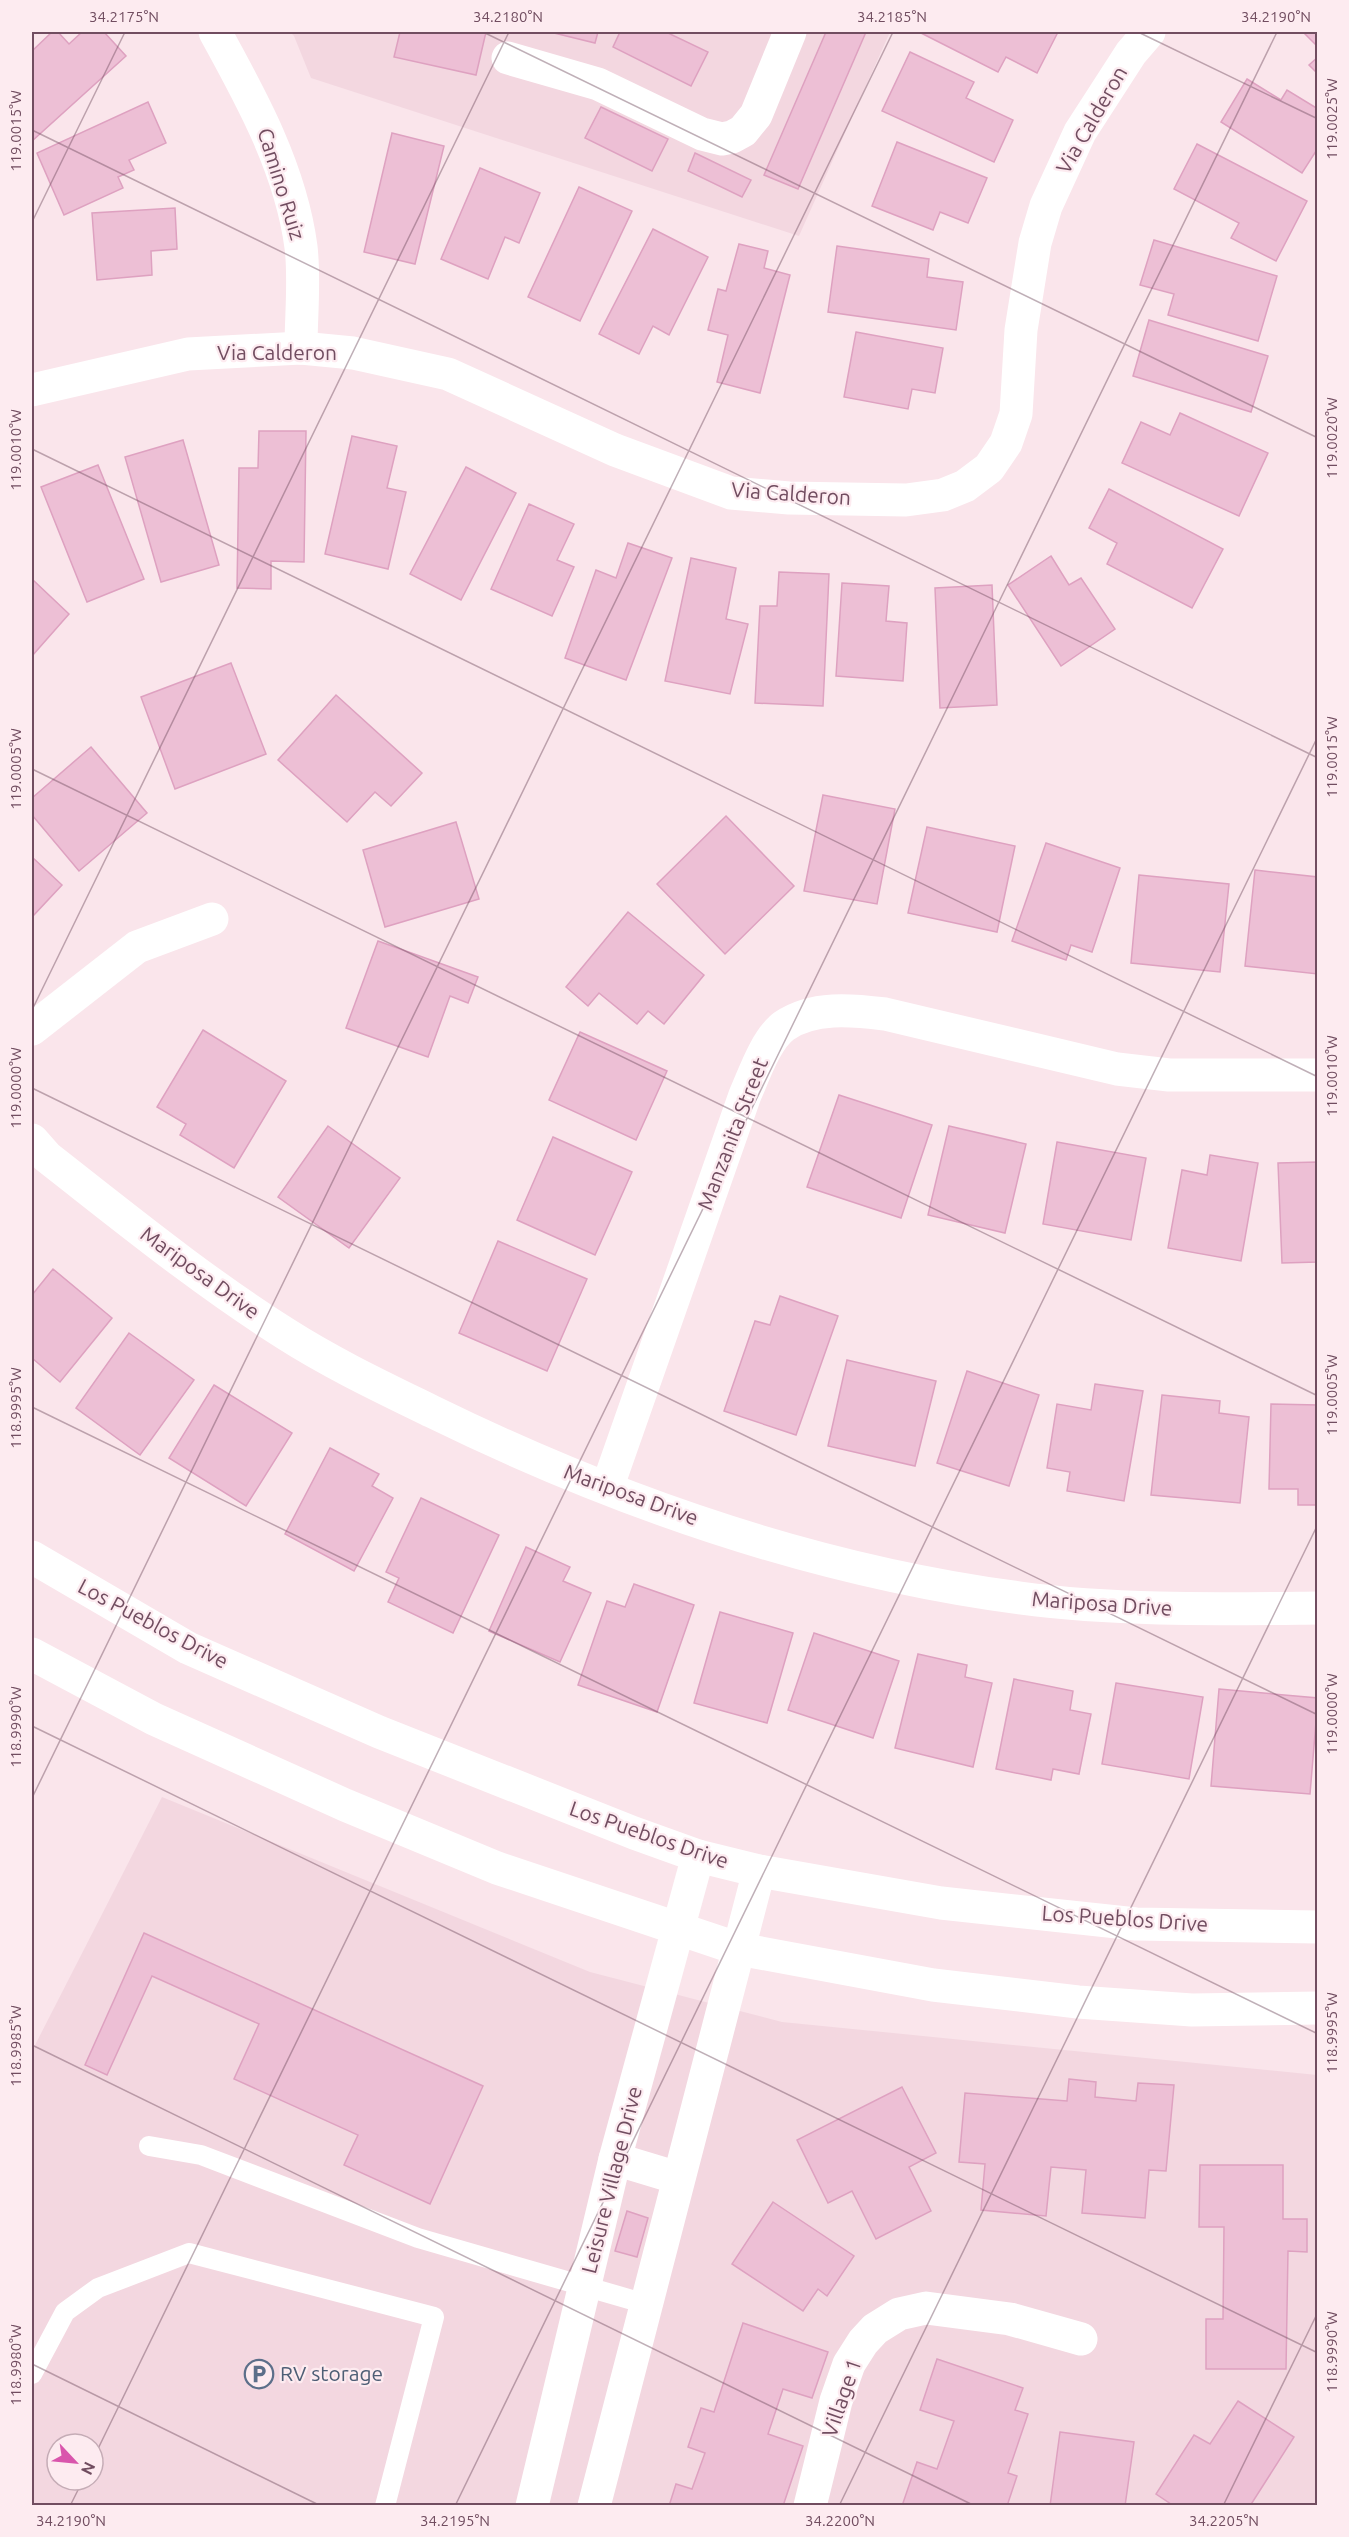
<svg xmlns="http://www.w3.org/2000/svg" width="1349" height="2537" viewBox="0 0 1349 2537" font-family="Ubuntu,sans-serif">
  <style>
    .residential { fill: #f3d7e0; fill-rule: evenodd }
    .building { fill: #edbfd5; stroke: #dea1c0; stroke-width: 1.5 }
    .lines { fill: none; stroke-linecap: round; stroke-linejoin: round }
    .service { stroke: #fff; stroke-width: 20 }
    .minor { stroke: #fff; stroke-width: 33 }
    .tertiary { stroke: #fff; stroke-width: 33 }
    .ticks { fill: none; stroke: #714d60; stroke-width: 1.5; stroke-opacity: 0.45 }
    .labels { text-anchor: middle; stroke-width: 4.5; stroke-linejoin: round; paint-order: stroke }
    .street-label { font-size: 21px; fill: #714d60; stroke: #fdebf0 }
    .service-label { font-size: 21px; fill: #4e5e75; stroke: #fdebf0; text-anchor: start }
    .neatline { fill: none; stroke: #714d60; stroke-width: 2 }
    .ticks-label { font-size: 15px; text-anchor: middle; fill: #714d60 }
  </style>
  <rect width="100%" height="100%" fill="#fae5eb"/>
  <g class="residential">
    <path d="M290 32H890L799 236 311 78 294 36Z"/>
    <path d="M162 1797 590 1972 782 2022 1317 2075V2505H32V2051ZM57 2444H93V2480H57Z"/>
  </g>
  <g class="building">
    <path d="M52 32H58L69 44 82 32H104L126 56 32 141V51Z"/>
    <path d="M400 32H486L476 75 394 57Z"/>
    <path d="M550 32H598L595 43Z"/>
    <path d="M620 32H666L708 52 691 86 613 47Z"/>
    <path d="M826 32H866L798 189 764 175Z"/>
    <path d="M919 32H1058L1037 73 1006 57 998 72Z"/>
    <path d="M1303 32H1318V47Z"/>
    <path d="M910 52 974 82 966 98 1013 120 994 162 882 111Z"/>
    <path d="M1318 57V74L1309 65Z"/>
    <path d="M1247 79 1281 100 1287 90 1318 109V148L1302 173 1221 122Z"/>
    <path d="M148 102 166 143 129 160 134 170 118 177 123 188 64 215 37 153Z"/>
    <path d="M601 107 668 139 652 171 585 138Z"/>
    <path d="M392 133 444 146 415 264 364 252Z"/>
    <path d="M897 142 987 178 968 223 940 212 933 230 872 206Z"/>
    <path d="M1197 144 1307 201 1276 261 1231 238 1239 223 1174 189Z"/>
    <path d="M695 153 751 180 742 197 688 171Z"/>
    <path d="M480 168 540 193 519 243 505 237 488 279 441 259Z"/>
    <path d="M579 187 632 211 580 321 528 297Z"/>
    <path d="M175 208 177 249 151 251 152 275 97 280 92 213Z"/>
    <path d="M653 229 708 257 669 335 653 326 639 354 599 334Z"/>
    <path d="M1154 240 1277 276 1258 341 1168 315 1174 294 1140 285Z"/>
    <path d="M739 244 768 251 764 268 790 275 760 393 717 382 728 335 708 330 718 289 726 291Z"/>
    <path d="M837 246 929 259 927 277 963 282 956 330 828 312Z"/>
    <path d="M1149 320 1268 356 1251 412 1133 376Z"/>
    <path d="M856 332 943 348 935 393 912 389 908 409 844 397Z"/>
    <path d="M1180 413 1268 453 1239 516 1122 463 1141 422 1170 435Z"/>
    <path d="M259 431H306L304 562 271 561V589L237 588 239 468H258Z"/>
    <path d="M352 436 397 446 387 488 406 492 388 569 325 554Z"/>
    <path d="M183 440 219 565 161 582 125 457Z"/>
    <path d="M98 465 144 579 87 602 41 487Z"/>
    <path d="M466 467 516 493 461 600 410 574Z"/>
    <path d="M1109 489 1223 549 1192 608 1107 564 1117 543 1089 528Z"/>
    <path d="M529 504 574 524 557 560 574 567 552 616 491 589Z"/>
    <path d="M628 543 672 558 626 680 565 658 596 570 616 578Z"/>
    <path d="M1051 556 1069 585 1081 578 1115 629 1061 666 1008 585Z"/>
    <path d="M691 558 736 568 726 619 748 624 730 694 665 681Z"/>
    <path d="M779 572 829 574 823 706 755 703 760 606H777Z"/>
    <path d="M32 579 69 614 32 656Z"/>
    <path d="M842 583 889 586 886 621 907 623 903 681 836 676Z"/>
    <path d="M992 585 997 705 940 708 935 588Z"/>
    <path d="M231 663 266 754 175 789 141 697Z"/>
    <path d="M336 695 422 773 391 806 375 792 347 822 278 760Z"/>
    <path d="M91 747 147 813 79 871 32 815V798Z"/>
    <path d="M823 795 895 809 877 904 804 891Z"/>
    <path d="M726 816 794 886 725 954 657 884Z"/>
    <path d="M456 822 479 899 385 927 363 850Z"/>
    <path d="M927 827 1015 846 997 932 908 913Z"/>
    <path d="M1046 843 1120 868 1092 952 1071 945 1066 960 1012 941Z"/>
    <path d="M32 857 62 885 32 917Z"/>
    <path d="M1255 870 1318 877V974L1245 966Z"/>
    <path d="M1139 875 1229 884 1220 972 1131 963Z"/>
    <path d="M628 912 704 975 664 1024 648 1011 637 1024 599 993 588 1006 566 987Z"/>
    <path d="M378 941 478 977 468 1003 450 996 428 1057 346 1028Z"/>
    <path d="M203 1030 286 1081 234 1168 180 1135 186 1124 157 1107Z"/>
    <path d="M580 1032 667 1071 636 1140 549 1100Z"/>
    <path d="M839 1095 932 1125 901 1218 807 1187Z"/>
    <path d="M328 1126 400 1178 349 1248 278 1197Z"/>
    <path d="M949 1126 1026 1144 1005 1233 928 1215Z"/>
    <path d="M553 1137 632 1172 595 1255 517 1220Z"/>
    <path d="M1057 1142 1146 1158 1131 1240 1043 1224Z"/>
    <path d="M1210 1155 1258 1163 1241 1261 1168 1248 1182 1170 1207 1175Z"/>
    <path d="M1318 1162V1262L1282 1263 1278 1163Z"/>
    <path d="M498 1241 587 1279 547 1371 459 1333Z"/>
    <path d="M53 1269 112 1318 60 1382 32 1358V1295Z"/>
    <path d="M780 1296 838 1316 796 1435 724 1411 755 1321 770 1325Z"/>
    <path d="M129 1333 194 1380 140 1455 76 1408Z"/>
    <path d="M847 1360 936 1381 915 1466 828 1446Z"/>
    <path d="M967 1371 1039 1395 1009 1486 937 1463Z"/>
    <path d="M1095 1384 1143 1391 1124 1501 1067 1491 1070 1472 1047 1468 1057 1404 1091 1410Z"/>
    <path d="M214 1385 292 1433 246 1506 169 1458Z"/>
    <path d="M1162 1395 1220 1401 1219 1413 1249 1417 1240 1503 1151 1495Z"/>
    <path d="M1271 1404 1318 1405V1505H1298V1489H1269Z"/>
    <path d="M330 1448 379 1474 372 1486 393 1498 354 1571 285 1534Z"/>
    <path d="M421 1498 499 1535 453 1633 388 1602 399 1578 386 1572Z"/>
    <path d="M526 1547 570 1567 563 1581 591 1593 560 1662 489 1631Z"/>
    <path d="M634 1584 694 1605 657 1712 578 1685 607 1601 625 1607Z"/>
    <path d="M720 1612 793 1633 767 1723 694 1703Z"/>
    <path d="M814 1633 899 1661 873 1738 788 1710Z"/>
    <path d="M918 1654 967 1665 965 1677 992 1683 973 1767 895 1748Z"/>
    <path d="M1014 1679 1073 1691 1070 1710 1091 1714 1079 1774 1053 1769 1051 1780 996 1769Z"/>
    <path d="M1116 1683 1203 1697 1189 1779 1102 1764Z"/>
    <path d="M1219 1689 1318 1698 1310 1794 1211 1786Z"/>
    <path d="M144 1933 483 2086 430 2204 344 2165 358 2135 234 2079 259 2024 152 1976 107 2075 85 2065Z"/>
    <path d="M1069 2079 1096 2082 1095 2097 1136 2101 1138 2083 1174 2085 1166 2171 1149 2170 1145 2218 1082 2213 1086 2170 1051 2167 1046 2216 981 2210 985 2164 959 2162 965 2093 1067 2101Z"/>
    <path d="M902 2087 936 2153 909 2167 931 2211 876 2239 852 2191 828 2203 797 2140Z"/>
    <path d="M1200 2165H1283V2219H1307V2252L1288 2251 1286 2369H1206V2319H1223L1224 2227H1199Z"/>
    <path d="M773 2202 854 2256 827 2296 818 2289 803 2311 732 2264Z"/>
    <path d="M627 2211 648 2218 637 2257 615 2251Z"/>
    <path d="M743 2323 828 2352 812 2398 783 2389 768 2434 803 2446 783 2506H669L676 2484 692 2489 705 2453 688 2447 701 2408 714 2412Z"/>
    <path d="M937 2359 1023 2388 1015 2410 1028 2414 1008 2473 1017 2476 1007 2506H902L917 2462 937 2469 954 2421 920 2410Z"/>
    <path d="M1238 2401 1294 2437 1250 2506H1174L1156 2494 1194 2435 1210 2444Z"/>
    <path d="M1060 2432 1134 2442 1125 2506H1050Z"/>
  </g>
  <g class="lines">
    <g class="service">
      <path d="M149 2146 201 2155 418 2238 646 2304"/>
      <path d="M32 2374 65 2312 98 2288 189 2253 434 2317 385 2506"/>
    </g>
    <g class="minor">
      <path d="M215 32C252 99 291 170 301 247 305 280 301 315 301 348"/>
      <path d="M508 58 598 84 702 134 722 139 732 137 743 131 756 115 790 32"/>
      <path d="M32 390 188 354 301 348 353 353 448 374 615 450 731 493 789 498 906 500 943 495 965 486 989 468 1006 443 1016 414 1021 330 1035 243 1046 206 1080 132 1131 53 1149 32"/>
      <path d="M32 1029 137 947 212 919"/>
      <path d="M32 1140 47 1157C125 1218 202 1281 286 1334 333 1364 384 1388 433 1412 617 1502 816 1571 1020 1598 1118 1611 1218 1609 1318 1608"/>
      <path d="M607 1488 745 1095C754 1075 766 1039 784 1026 813 1006 852 1010 885 1014L1117 1069 1169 1075H1318"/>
      <path d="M810 2506 836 2401 849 2364 863 2342 875 2329 899 2314 926 2308 1010 2319 1081 2339"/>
    </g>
    <g class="tertiary">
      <path d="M32 1557 188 1648 379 1732 634 1833 698 1856 759 1871 941 1903 1136 1924 1318 1927"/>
      <path d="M32 1654 154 1719 345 1805 497 1868 739 1949 933 1985 1078 2002 1192 2010 1318 2008"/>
      <path d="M615 2159 678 2178"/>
      <path d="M532 2506 615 2159 698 1856"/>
      <path d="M594 2506 759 1871"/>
    </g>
  </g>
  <path class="ticks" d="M483 32 1318 438M1138 32 1318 119M32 130 1318 758M32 222 125 32M32 449 1318 1077M32 769 1318 1396M32 1010 509 32M32 1088 1318 1715M32 1407 1318 2034M32 1726 1318 2353M32 1798 893 32M32 2045 975 2506M32 2364 321 2506M93 2459 1277 32M70 2506 83 2480M455 2506 1318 736M839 2506 1318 1524M1223 2506 1318 2312"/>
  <defs>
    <g id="parking-ring" transform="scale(1.5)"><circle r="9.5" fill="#fdebf0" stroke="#5c6f8a" stroke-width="1.5"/><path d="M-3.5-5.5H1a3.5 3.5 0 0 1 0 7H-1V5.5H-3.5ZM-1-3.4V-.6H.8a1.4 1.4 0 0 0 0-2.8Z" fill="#5c6f8a"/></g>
  </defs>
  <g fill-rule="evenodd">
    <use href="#parking-ring" x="259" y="2374"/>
  </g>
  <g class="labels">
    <g class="street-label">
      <text transform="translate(1092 120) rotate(-60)" y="7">Via Calderon</text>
      <text transform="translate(281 184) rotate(73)" y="7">Camino Ruiz</text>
      <text x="277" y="360">Via Calderon</text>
      <text transform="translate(791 494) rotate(4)" y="7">Via Calderon</text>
      <text transform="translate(733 1134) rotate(-69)" y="7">Manzanita Street</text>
      <text transform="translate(200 1273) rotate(36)" y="7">Mariposa Drive</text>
      <text transform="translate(631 1495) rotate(20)" y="7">Mariposa Drive</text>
      <text transform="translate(1102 1604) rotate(4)" y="7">Mariposa Drive</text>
      <text transform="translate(153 1624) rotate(28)" y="7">Los Pueblos Drive</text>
      <text transform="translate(649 1835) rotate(19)" y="7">Los Pueblos Drive</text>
      <text transform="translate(1125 1919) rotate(4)" y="7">Los Pueblos Drive</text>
      <text transform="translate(612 2180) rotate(-76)" y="7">Leisure Village Drive</text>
      <text transform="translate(842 2398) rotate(-71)" y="7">Village 1</text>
    </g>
    <g class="service-label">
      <text x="280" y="2381">RV storage</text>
    </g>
  </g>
  <rect width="1349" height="2537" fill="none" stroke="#fdebf0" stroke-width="66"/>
  <g transform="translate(75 2462) rotate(116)"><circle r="28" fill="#fdebf0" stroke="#c5acb6" stroke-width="1.5"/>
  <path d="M0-4.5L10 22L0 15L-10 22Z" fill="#d955ac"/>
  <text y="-9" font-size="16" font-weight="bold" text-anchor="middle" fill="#714d60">N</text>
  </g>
  <rect x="33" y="33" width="1283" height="2471" class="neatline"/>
  <g class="ticks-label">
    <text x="124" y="22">34.2175°N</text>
    <text x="508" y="22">34.2180°N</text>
    <text x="892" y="22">34.2185°N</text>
    <text x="1276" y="22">34.2190°N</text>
    <text transform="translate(1332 119) rotate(-90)" y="5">119.0025°W</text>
    <text transform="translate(16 131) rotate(-90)" y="5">119.0015°W</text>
    <text transform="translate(1332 438) rotate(-90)" y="5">119.0020°W</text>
    <text transform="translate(16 450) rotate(-90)" y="5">119.0010°W</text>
    <text transform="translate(1332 757) rotate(-90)" y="5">119.0015°W</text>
    <text transform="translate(16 769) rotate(-90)" y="5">119.0005°W</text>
    <text transform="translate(1332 1076) rotate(-90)" y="5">119.0010°W</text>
    <text transform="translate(16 1088) rotate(-90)" y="5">119.0000°W</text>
    <text transform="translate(1332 1395) rotate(-90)" y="5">119.0005°W</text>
    <text transform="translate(16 1408) rotate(-90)" y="5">118.9995°W</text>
    <text transform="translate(1332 1714) rotate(-90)" y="5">119.0000°W</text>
    <text transform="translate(16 1727) rotate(-90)" y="5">118.9990°W</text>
    <text transform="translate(1332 2033) rotate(-90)" y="5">118.9995°W</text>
    <text transform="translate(16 2046) rotate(-90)" y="5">118.9985°W</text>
    <text transform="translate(1332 2352) rotate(-90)" y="5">118.9990°W</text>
    <text transform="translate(16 2365) rotate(-90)" y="5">118.9980°W</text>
    <text x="71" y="2526">34.2190°N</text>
    <text x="455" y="2526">34.2195°N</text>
    <text x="840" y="2526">34.2200°N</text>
    <text x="1224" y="2526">34.2205°N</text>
  </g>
</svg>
